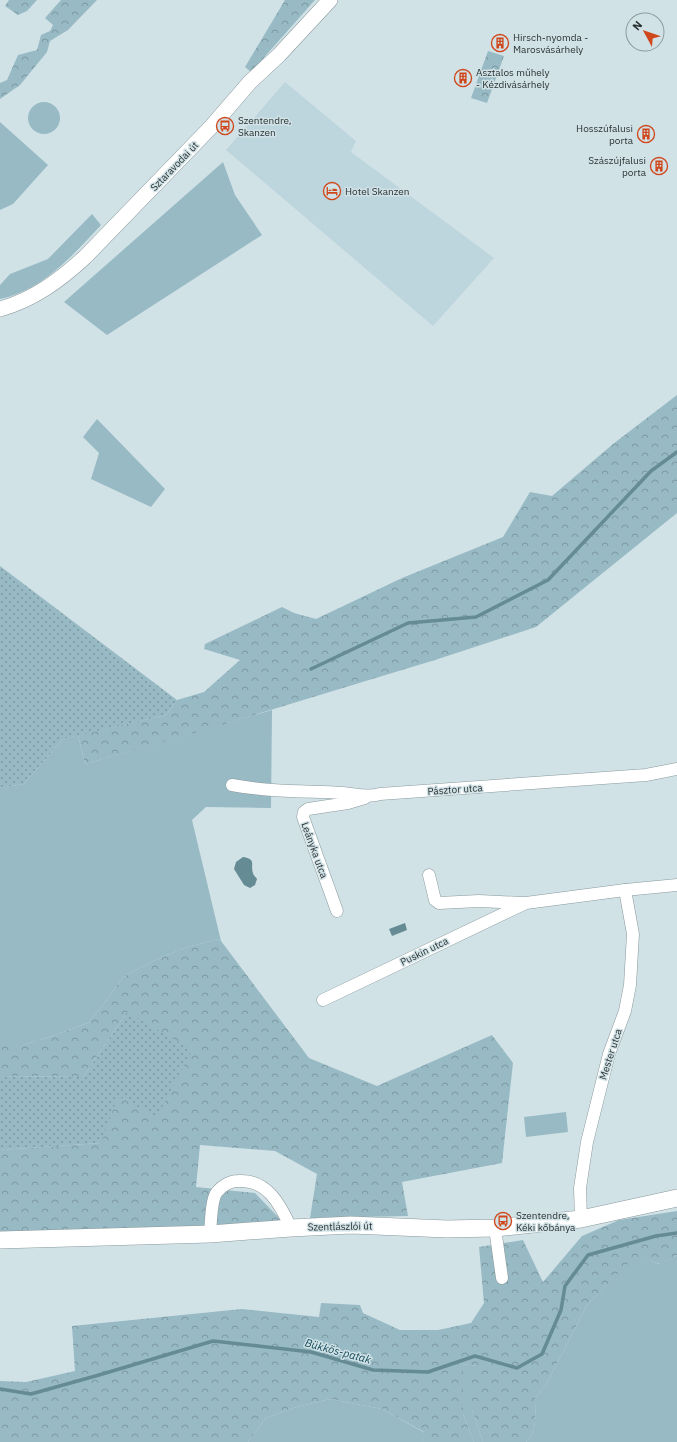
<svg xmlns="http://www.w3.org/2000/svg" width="677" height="1442" viewBox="0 0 677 1442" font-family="'IBM Plex Sans',sans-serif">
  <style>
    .built { fill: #bdd5dc }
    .grass { fill: #98bac4 }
    .forest { fill: url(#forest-crowns) }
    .garden { fill: url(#garden-dots) }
    .water { fill: #658b95 }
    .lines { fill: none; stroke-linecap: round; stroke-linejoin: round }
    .stream { stroke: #658b95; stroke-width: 3.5 }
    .minor-casing { stroke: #89999d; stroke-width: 13 }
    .tertiary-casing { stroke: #89999d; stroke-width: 16 }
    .secondary-casing { stroke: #89999d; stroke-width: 18 }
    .minor { stroke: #fff; stroke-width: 12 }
    .tertiary { stroke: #fff; stroke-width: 15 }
    .secondary { stroke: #fff; stroke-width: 17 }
    .labels { text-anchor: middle; stroke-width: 3; stroke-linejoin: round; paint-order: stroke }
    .poi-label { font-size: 10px; fill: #2a3132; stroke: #d1e2e7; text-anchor: start }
    .street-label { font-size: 10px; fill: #2a3132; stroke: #d1e2e7 }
    .water-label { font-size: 11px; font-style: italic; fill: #114956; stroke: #d1e2e7 }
  </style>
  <defs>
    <pattern id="forest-crowns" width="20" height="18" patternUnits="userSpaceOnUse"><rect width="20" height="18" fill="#98bac4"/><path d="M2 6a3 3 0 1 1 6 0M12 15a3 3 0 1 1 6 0" fill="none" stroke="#7c98a0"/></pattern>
    <pattern id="garden-dots" width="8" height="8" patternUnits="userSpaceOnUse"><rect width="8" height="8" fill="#98bac4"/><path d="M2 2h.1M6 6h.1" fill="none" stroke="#7c98a0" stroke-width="1.8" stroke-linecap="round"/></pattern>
  </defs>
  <rect width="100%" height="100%" fill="#d1e2e7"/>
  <path class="built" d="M285 82 356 141 351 152 494 258 433 326 226 150Z"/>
  <g class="grass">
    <circle cx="44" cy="118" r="16"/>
    <path d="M0 122 48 165 13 204 0 210Z"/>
    <path d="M223 162 235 195 262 235 107 335 64 302Z"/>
    <path d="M92 214 101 225C73 255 43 290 0 299V285L10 274 48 259Z"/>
    <path d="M97 419 165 489 151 507 91 479 99 453 83 437Z"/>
    <path d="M272 710 271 808 206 807 192 820 221 941 218 939 184 948 153 961 123 977 106 1001 88 1023 55 1035 23 1045H0V788L24 784 63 739 78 735 85 764Z"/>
    <path d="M566 1112 568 1132 526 1137 524 1117Z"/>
    <path d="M636 1255 659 1264 677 1255V1442H526C538 1431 535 1412 535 1398L546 1385 587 1305Z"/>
    <path d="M462 1364 478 1366 472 1410 483 1442H474L463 1414Z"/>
    <path d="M330 1399 382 1409 425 1433 423 1442H248L266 1418 293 1408Z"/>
  </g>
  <g class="forest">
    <path d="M9 0H37L27 11 18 15 5 6Z"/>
    <path d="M61 0H97L68 30 50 41 47 52 20 85 0 99V83L7 80 18 55 37 50 41 35 50 31 53 25 45 18Z"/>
    <path d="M285 0H315L251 72 245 67Z"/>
    <path d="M488 51 504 56 487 103 471 98Z"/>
    <path d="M677 395V513L536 627 435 660 208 729 85 764 78 735 166 715 177 700 204 692 240 660 204 649 205 644 282 607 294 613 316 619 402 578 503 537 530 492 552 496 613 444Z"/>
    <path d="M218 939 221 941 309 1058 377 1086 492 1035 513 1063 502 1163 402 1182 408 1216 310 1218 317 1174 275 1151 200 1145 196 1187 255 1193 283 1222 0 1236V1150L101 1143 127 1012 83 1077 0 1076V1045H23L55 1035 88 1023 106 1001 123 977 153 961 184 948Z"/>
    <path d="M677 1211V1255L660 1264 636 1256 587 1305 546 1385 535 1398C535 1412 538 1431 526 1442H483L472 1410V1373L477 1366 463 1364V1414L474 1442H423L424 1432 382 1409 330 1399 293 1408 266 1418 248 1442H0V1381L26 1382 75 1371 72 1326 242 1309 319 1317 321 1303 360 1305 363 1313 400 1330H438L471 1323 484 1303 479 1247 523 1240 543 1282 582 1236 619 1220Z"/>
  </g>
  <g class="garden">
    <path d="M0 566 177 700 166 715 63 739 24 784 0 788Z"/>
    <path d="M127 1012 192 1050 157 1117 118 1096 101 1143 0 1150V1076L83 1077Z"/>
  </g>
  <g class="water">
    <path d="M243 857C257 859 250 865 253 873 253 875 256 877 257 879L255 885 250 888 244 885 234 869 236 862Z"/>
    <path d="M405 923 407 930 392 936 389 929Z"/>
  </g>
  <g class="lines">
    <g class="stream">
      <path d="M311 669 408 623 476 617 548 580 651 471 677 452"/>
      <path d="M0 1389 31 1394 99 1375 213 1341 311 1352 373 1370 428 1372 475 1356 517 1368 542 1354 561 1310 565 1286 588 1255 656 1236 677 1233"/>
    </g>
    <g class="minor-casing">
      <g id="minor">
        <path d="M232 785C269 792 306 791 343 793 355 794 368 798 380 794L646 775 677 769"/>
        <path d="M429 875 435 900 439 903 479 901 523 903"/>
        <path d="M337 911 303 817 304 812 308 809 348 803 365 798"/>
        <path d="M323 1000 526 903 625 890 677 885"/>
        <path d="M581 1219 580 1188 587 1142 609 1054 625 1011 630 985 633 934 625 890"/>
        <path d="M495 1228 502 1278"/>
        <path d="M210 1234C211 1224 211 1199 217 1192 222 1186 230 1181 238 1181 267 1179 280 1204 291 1228"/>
      </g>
    </g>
    <g class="tertiary-casing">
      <path id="tertiary" d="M0 309C33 300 60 280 85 257L212 126 250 82 279 55 330 0"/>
    </g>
    <g class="secondary-casing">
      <path id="secondary" d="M0 1240 210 1234 291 1228 351 1225 447 1229 495 1228 581 1219 677 1198"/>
    </g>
    <use href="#minor" class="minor"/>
    <use href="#tertiary" class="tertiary"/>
    <use href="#secondary" class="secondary"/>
  </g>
  <defs>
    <g id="building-ring" transform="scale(0.9)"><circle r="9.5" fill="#d1e2e7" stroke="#cf471b" stroke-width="1.5"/><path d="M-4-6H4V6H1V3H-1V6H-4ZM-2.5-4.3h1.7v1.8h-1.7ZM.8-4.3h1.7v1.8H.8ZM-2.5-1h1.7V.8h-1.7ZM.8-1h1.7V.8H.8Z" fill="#cf471b"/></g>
    <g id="bus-ring" transform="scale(0.9)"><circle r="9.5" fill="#d1e2e7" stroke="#cf471b" stroke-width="1.5"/><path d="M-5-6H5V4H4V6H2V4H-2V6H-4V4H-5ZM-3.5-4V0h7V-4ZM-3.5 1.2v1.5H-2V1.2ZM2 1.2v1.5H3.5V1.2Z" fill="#cf471b"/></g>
    <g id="hotel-ring" transform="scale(0.9)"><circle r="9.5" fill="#d1e2e7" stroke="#cf471b" stroke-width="1.5"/><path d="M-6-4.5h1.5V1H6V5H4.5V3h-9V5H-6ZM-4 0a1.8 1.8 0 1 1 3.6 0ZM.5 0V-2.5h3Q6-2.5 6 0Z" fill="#cf471b"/></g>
  </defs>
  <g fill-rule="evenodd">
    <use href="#building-ring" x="500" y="43"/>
    <use href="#building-ring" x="463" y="78"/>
    <use href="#bus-ring" x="225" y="126"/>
    <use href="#building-ring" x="646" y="134"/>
    <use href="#building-ring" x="659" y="166"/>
    <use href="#hotel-ring" x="332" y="191"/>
    <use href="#bus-ring" x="503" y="1221"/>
  </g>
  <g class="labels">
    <g class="poi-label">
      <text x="513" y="41">Hirsch-nyomda -<tspan x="513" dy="12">Marosvásárhely</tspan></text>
      <text x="476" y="76">Asztalos műhely<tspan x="476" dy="12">- Kézdivásárhely</tspan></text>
      <text x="238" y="124">Szentendre,<tspan x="238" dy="12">Skanzen</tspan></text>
      <text x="633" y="132" text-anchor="end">Hosszúfalusi<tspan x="633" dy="12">porta</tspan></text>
      <text x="646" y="164" text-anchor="end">Szászújfalusi<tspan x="646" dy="12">porta</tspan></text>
      <text x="345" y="195">Hotel Skanzen</text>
      <text x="516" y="1219">Szentendre,<tspan x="516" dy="12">Kéki kőbánya</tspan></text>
    </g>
    <g class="street-label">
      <text transform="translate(174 166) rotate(-46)" y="4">Sztaravodai út</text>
      <text transform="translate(455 789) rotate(-4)" y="4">Pásztor utca</text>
      <text transform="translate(315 850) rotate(70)" y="4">Leányka utca</text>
      <text transform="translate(424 951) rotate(-26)" y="4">Puskin utca</text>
      <text transform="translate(610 1054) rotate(-72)" y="4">Mester utca</text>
      <text transform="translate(340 1226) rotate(-1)" y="4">Szentlászlói út</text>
    </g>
    <g class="water-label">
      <text transform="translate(338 1351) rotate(15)" y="4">Bükkös-patak</text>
    </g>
  </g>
  <g transform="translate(645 32) rotate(310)"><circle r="19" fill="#d1e2e7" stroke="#8e9b9f"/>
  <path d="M0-3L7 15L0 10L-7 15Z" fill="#cf471b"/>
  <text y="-6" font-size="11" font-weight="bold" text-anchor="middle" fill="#2a3132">N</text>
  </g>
</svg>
